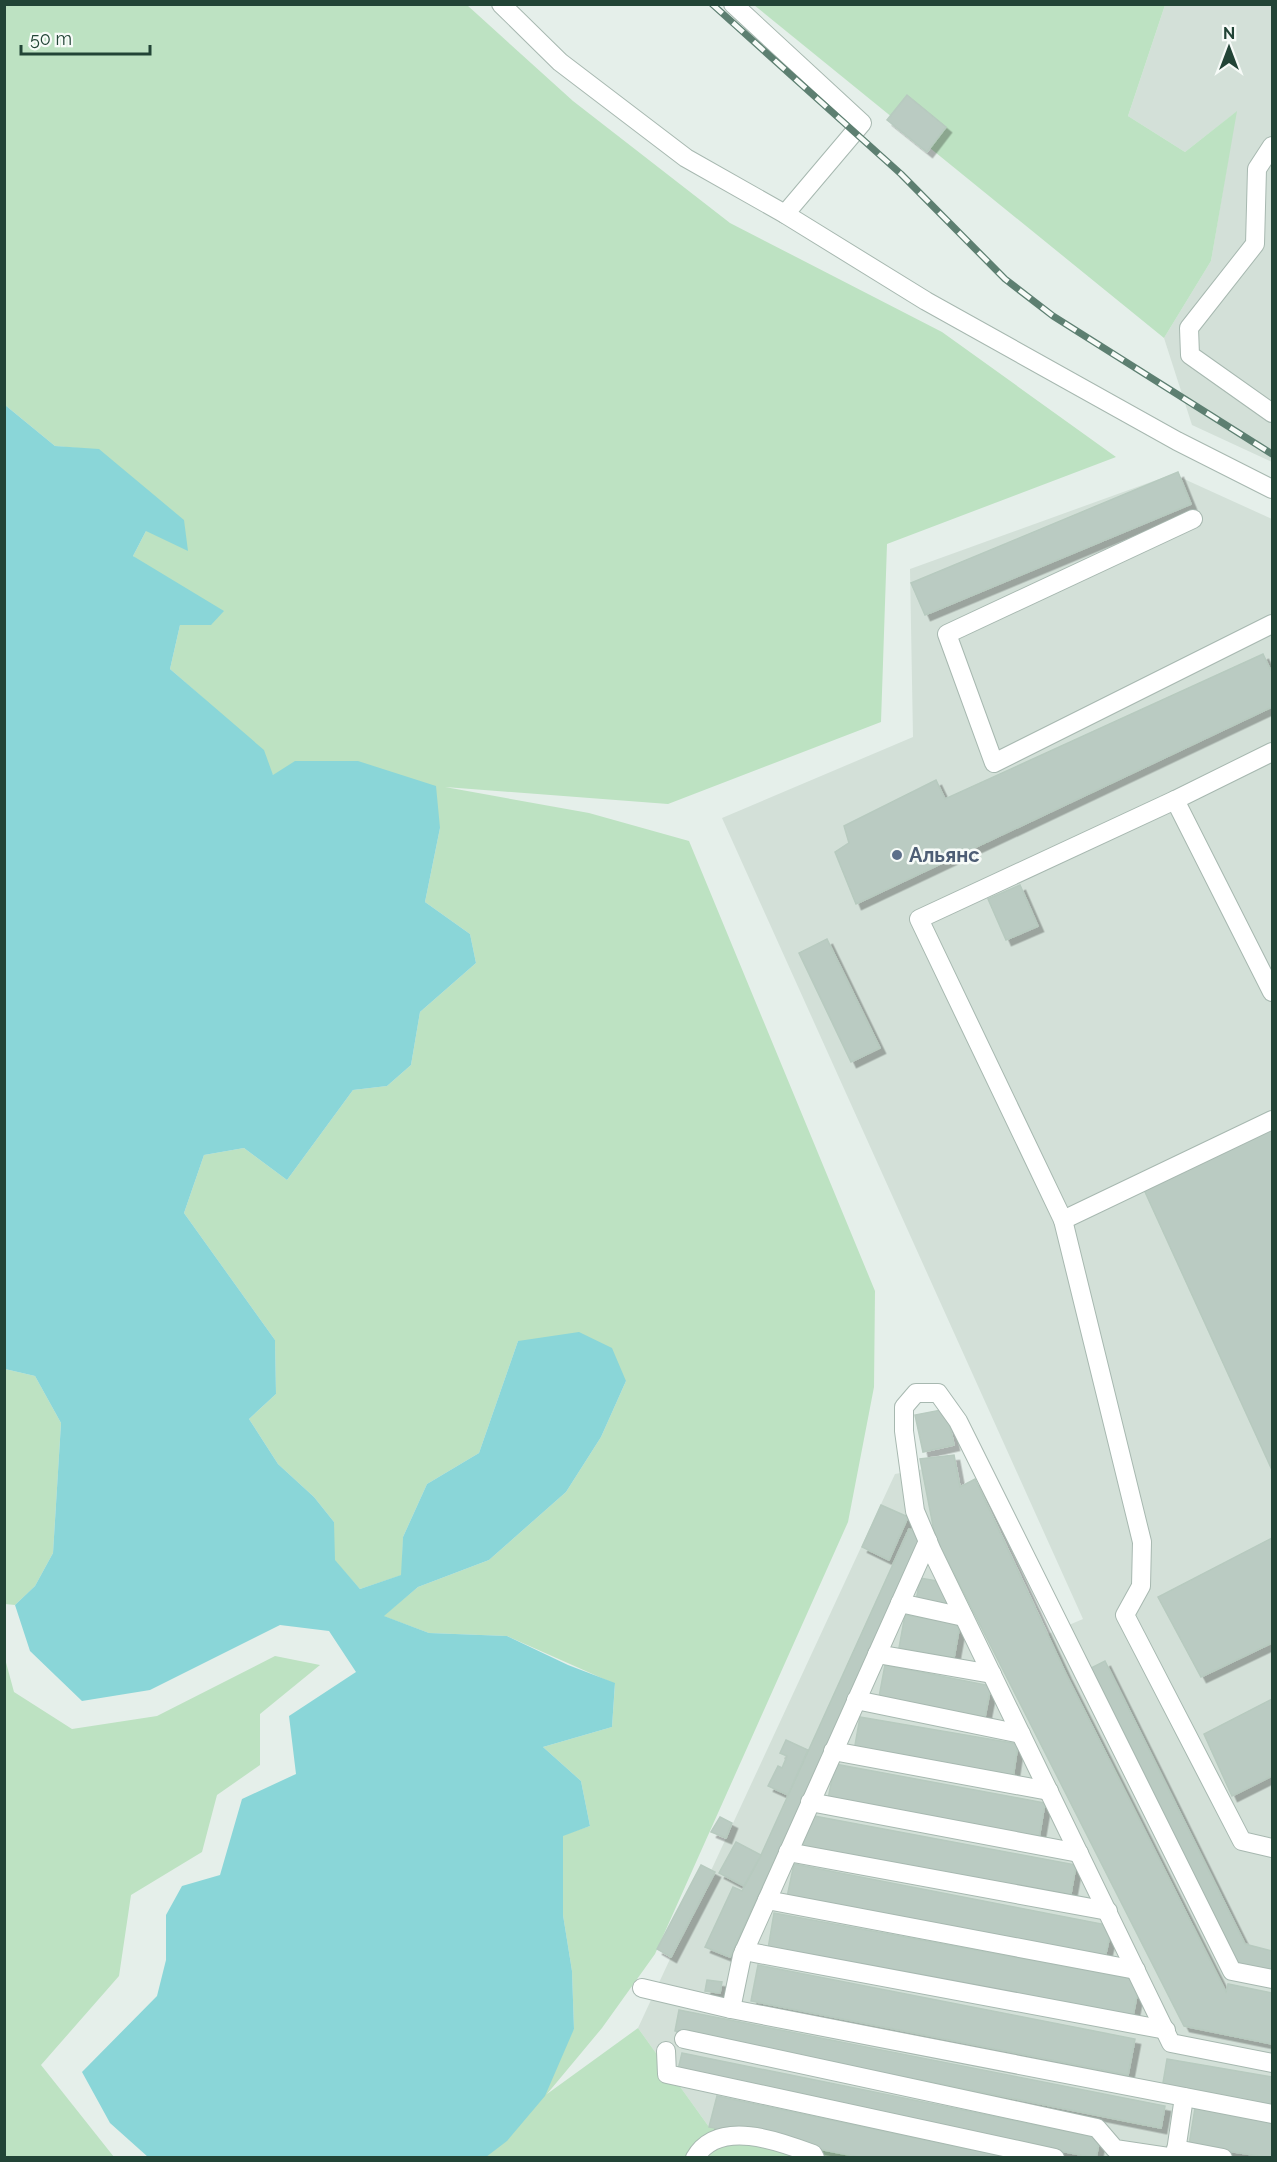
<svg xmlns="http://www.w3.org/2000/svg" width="1277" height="2162" viewBox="0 0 1277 2162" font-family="Raleway,sans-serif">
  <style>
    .built { fill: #d3e0d8 }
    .green { fill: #bde2c2 }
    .water { fill: #8ad6d8 }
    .building { fill: #bacbc2; stroke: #b7cabf; stroke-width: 1.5; filter: url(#shadow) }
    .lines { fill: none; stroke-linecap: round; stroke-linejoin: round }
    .minor-casing { stroke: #a7b8b0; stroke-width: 20 }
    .minor { stroke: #fff; stroke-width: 18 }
    .rail-casing { stroke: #5d7f71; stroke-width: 7 }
    .rail { stroke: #f7fbf8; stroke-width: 4.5; stroke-dasharray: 14; stroke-linecap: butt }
    .service-dot { fill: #5c6f8a; stroke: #f7fbf8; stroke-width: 2 }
    .labels { text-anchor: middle; stroke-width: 5; stroke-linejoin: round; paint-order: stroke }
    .service-label { font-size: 20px; font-weight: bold; fill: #4e5e75; stroke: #f7fbf8; text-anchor: start }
  </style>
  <defs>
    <filter id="shadow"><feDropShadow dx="5.5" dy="5.5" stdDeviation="0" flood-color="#0004"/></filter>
  </defs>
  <rect width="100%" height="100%" fill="#e5efea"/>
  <g class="built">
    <path d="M1165 5H1272V462L1192 425 1164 338 1211 261 1236 112 1185 152 1128 116Z"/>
    <path d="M1173 474 1272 519V2157L862 2158 709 2127 638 2028 895 1474 930 1468 1029 1642 1083 1619 722 818 913 737 910 569Z"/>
  </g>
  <g class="green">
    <path d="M4 5H467L573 101 730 223 942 332 1116 457 887 544 881 722 668 804 445 787 589 813 689 841 875 1291 874 1387 848 1522 655 1954 602 2028 547 2094 638 2028 709 2127 862 2157H482L574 2029 572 1971 563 1915V1835L590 1826 581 1781 543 1747 612 1727 615 1684 507 1636 429 1633 383 1616 418 1587 489 1560 566 1492 601 1437 626 1381 518 1341 479 1453 427 1484 403 1537 402 1575 360 1589 334 1560V1522L314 1497 278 1464 249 1419 276 1394 275 1340 184 1213 204 1155 244 1148 287 1180 353 1090 387 1086 411 1065 420 1012 476 963 470 934 425 902 440 828 273 775 202 697 170 669 180 625H211L133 556 146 531 99 450 55 446 5 405Z"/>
    <path d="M754 5H1165L1128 116 1185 152 1237 111 1211 261 1164 338Z"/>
    <path d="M5 1369 35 1376 61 1423 53 1553 35 1586 15 1605 5 1604Z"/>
    <path d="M4 1655 14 1692 72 1729 157 1716 275 1656 320 1665 260 1714V1765L217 1795 202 1852 131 1895 119 1976 41 2065 114 2157H5Z"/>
  </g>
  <path class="water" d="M5 405 55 446 99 449 184 520 188 551 146 531 133 556 224 611 211 625H180L170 669 264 750 273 775 295 761H358L436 786 440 828 425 902 470 934 476 963 420 1012 411 1065 387 1086 353 1090 287 1180 244 1148 204 1155 184 1213 275 1340 276 1394 249 1419 278 1464 314 1497 334 1522 335 1560 360 1589 401 1575 403 1537 427 1484 479 1453 518 1341 579 1332 612 1348 626 1381 601 1437 566 1492 489 1560 418 1587 384 1616 429 1633 507 1636 568 1665 615 1683 612 1727 543 1747 581 1781 590 1826 563 1836V1915L572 1971 574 2029 545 2096 507 2141 486 2157H148L110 2123 82 2072 157 1996 166 1960V1915L182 1886 220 1875 242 1799 296 1774 289 1716 356 1672 329 1631 280 1625 150 1690 82 1701 30 1651 15 1605 35 1586 53 1553 61 1423 35 1376 5 1369Z"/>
  <g class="building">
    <path d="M907 95 946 127 927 152 887 120Z"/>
    <path d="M1178 472 1191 504 925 615 911 583Z"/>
    <path d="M1263 654 1272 673V707L856 904 835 852 849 843 844 826 936 780 945 799Z"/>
    <path d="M1020 885 1038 926 1006 940 988 899Z"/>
    <path d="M827 939 880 1048 851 1062 799 953Z"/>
    <path d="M1272 1122V1470L1140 1181Z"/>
    <path d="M946 1409 954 1445 923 1452 915 1415Z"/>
    <path d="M954 1455 960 1487 975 1479 1066 1674 1226 1992 1228 1984 1272 1993V2044L1184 2026 935 1536 920 1459Z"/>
    <path d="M881 1505 908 1517 889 1560 862 1547Z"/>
    <path d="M909 1529 924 1536 730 1957 705 1947 733 1887 742 1891 761 1855Z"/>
    <path d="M1272 1538V1643L1201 1677 1158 1597Z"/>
    <path d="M920 1578 949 1583 945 1605 916 1601Z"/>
    <path d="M905 1615 960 1624 954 1658 899 1648Z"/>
    <path d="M1105 1661 1245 1944 1272 1951V1971L1230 1961 1087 1670Z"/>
    <path d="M885 1665 991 1686 985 1717 879 1697Z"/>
    <path d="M1272 1699V1776L1232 1796 1204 1734Z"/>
    <path d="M860 1717 1018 1744 1013 1778 854 1751Z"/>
    <path d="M786 1740 808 1750 788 1795 768 1786 778 1766 782 1768 787 1756 780 1753Z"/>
    <path d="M835 1764 1045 1803 1039 1838 828 1799Z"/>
    <path d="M809 1815 1076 1865 1070 1899 802 1849Z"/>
    <path d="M720 1817 732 1823 726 1838 711 1832Z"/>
    <path d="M736 1842 761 1855 744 1886 719 1873Z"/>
    <path d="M794 1864 1112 1926 1105 1958 787 1897Z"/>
    <path d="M701 1865 715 1872 671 1957 657 1949Z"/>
    <path d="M774 1913 1140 1980 1133 2016 768 1949Z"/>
    <path d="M758 1965 1135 2039 1128 2075 751 2001Z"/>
    <path d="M707 1980 722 1982 720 1993 705 1991Z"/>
    <path d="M679 2010 1165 2106 1161 2128 675 2031Z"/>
    <path d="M682 2053 1100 2138 1096 2158 677 2074Z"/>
    <path d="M1167 2059 1272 2077V2109L1162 2089Z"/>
    <path d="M717 2096 1011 2158H864L709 2127Z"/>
    <path d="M1195 2108 1272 2122V2158L1189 2145Z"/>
  </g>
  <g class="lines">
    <g class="minor-casing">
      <g id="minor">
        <path d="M501 4 560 62 686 158 785 214 926 301 1177 441 1272 489"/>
        <path d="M733 4 862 123 785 214"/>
        <path d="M1272 146 1257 169 1255 244 1189 328 1190 355 1272 413"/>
        <path d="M1193 519 947 634 994 763 1272 624"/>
        <path d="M1272 752 1175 800 1272 992"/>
        <path d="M1175 800 919 919 1063 1220 1272 1120"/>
        <path d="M1063 1220 1142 1542 1141 1586 1125 1615 1242 1841 1272 1848"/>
        <path d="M900 1603 964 1617"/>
        <path d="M877 1654 992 1674"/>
        <path d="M856 1700 1021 1734"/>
        <path d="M833 1751 1049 1791"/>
        <path d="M810 1802 1079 1853"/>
        <path d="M788 1852 1108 1911"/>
        <path d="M767 1900 1136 1970"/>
        <path d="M744 1951 1166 2030"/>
        <path d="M1272 1979 1232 1971 958 1421 938 1393H916L904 1407V1431L915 1511 932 1551 1171 2043 1272 2063"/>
        <path d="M642 1988 731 2009 1272 2114"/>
        <path d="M731 2009 742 1956 928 1541"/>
        <path d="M684 2039 1097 2128 1115 2149 1175 2158 1184 2097"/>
        <path d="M666 2051 667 2074 1055 2158"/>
        <path d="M1176 2149 1223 2158"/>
        <path d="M695 2158C718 2118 779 2141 813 2154L815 2158"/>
      </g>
    </g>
    <use href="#minor" class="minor"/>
    <g class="rail-casing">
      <path id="rail" d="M712 4 901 174 1005 279 1053 316 1272 454"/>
    </g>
    <use href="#rail" class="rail"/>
  </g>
  <circle class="service-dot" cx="897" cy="855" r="6"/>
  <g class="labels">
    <g class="service-label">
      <text x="909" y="862">Альянс</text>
    </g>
  </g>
  <rect width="1277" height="2162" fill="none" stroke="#224436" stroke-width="12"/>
  <g transform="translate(1229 48)" stroke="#f7fbf8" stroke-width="4.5" paint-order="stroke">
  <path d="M0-4.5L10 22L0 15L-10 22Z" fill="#224436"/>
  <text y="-9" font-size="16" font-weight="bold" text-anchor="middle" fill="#224436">N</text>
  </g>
  <path d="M21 45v9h129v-9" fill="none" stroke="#224436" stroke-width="3"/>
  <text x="30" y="45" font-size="18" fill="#224436" stroke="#f7fbf8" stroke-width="4.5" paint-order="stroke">50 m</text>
</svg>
